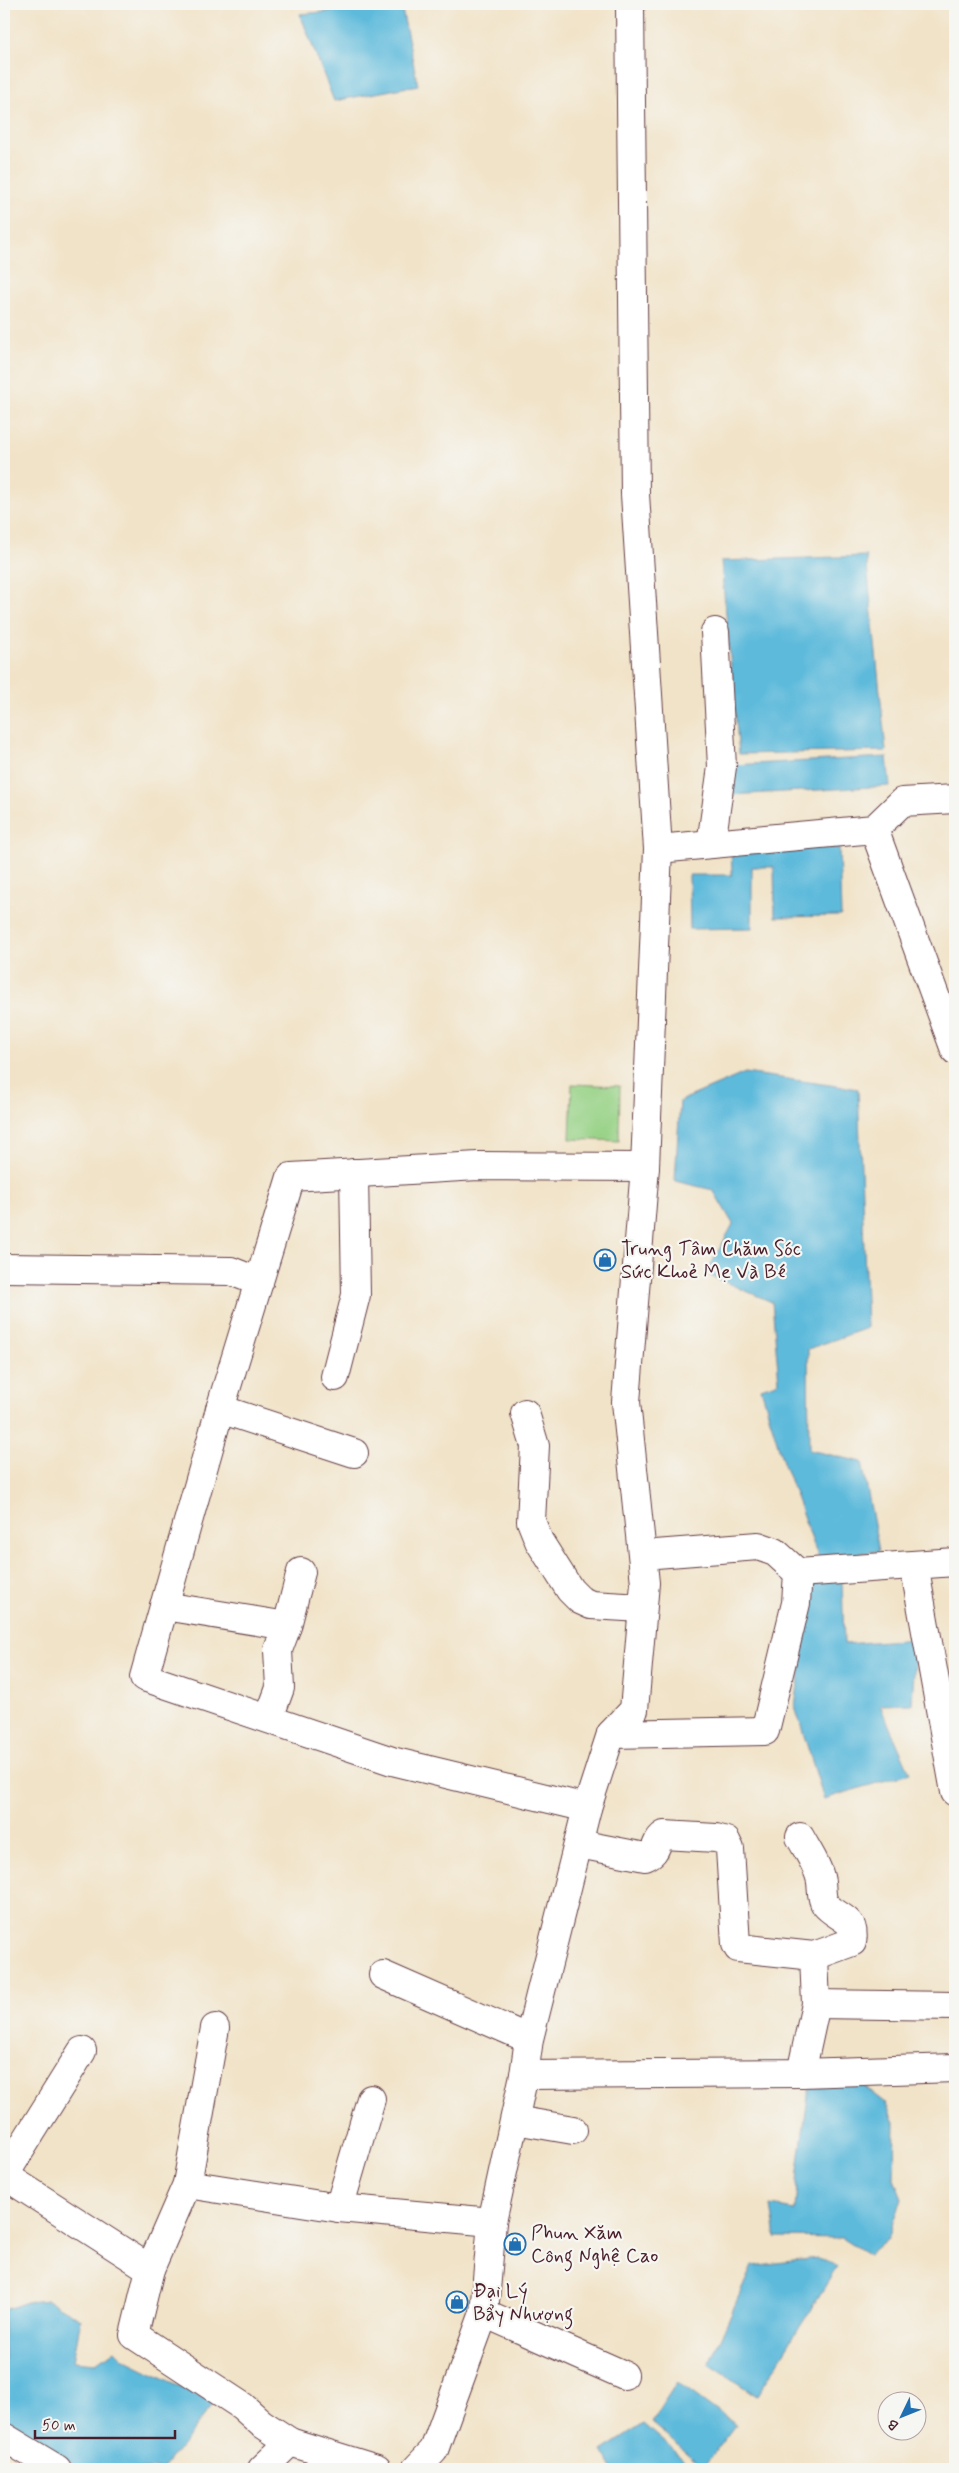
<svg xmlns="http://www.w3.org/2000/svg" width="959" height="2473" viewBox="0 0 959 2473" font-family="Mynerve,sans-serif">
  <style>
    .green { fill: #97d286; stroke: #707858 }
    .water { fill: #5dbadb; stroke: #546c83 }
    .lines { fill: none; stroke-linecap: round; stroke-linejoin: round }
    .minor-casing { stroke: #633c43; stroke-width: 30 }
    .minor { stroke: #fff; stroke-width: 28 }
    .labels { text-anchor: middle; stroke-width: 4.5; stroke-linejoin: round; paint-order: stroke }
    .poi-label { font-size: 20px; fill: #4a1f2b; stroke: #f6f6f2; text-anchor: start }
  </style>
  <rect width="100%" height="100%" fill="#f6f6f2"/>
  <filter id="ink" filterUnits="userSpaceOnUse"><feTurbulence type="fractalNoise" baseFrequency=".02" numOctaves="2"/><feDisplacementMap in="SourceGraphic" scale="10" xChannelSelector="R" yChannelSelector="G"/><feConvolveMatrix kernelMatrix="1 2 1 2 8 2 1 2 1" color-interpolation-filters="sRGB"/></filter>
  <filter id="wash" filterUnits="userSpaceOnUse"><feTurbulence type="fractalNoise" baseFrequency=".0096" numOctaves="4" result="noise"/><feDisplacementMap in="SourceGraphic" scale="20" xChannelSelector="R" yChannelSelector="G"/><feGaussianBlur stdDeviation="1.12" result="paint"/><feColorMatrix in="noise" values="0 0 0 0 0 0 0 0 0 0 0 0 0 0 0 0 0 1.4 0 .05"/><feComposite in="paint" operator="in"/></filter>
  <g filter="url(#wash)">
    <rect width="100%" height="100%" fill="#f1e3c8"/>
    <path class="green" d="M572 1084 620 1086 619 1141 570 1139Z"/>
    <g class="water">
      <path d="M401 5 418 85 334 101 300 14Z"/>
      <path d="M866 556 886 751 739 754 721 561Z"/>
      <path d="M887 757 890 786 730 795 732 765Z"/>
      <path d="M839 847 841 916 775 917 774 867H752V928L690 929 689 875H732L731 848Z"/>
      <path d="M745 1073 858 1089 867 1328 808 1349 809 1450 862 1462 879 1551 819 1559 782 1459 761 1388 779 1382 772 1302 706 1274 733 1224 713 1190 675 1181 680 1101Z"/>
      <path d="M842 1578 844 1644 916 1639 912 1704 880 1705 910 1773 824 1799 795 1707 811 1585Z"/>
      <path d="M858 2082 885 2103 895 2122 894 2179 902 2199 888 2239 869 2255 842 2238 776 2237 771 2206 795 2210 798 2170 809 2089Z"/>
      <path d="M818 2258 831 2262 837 2267 757 2396 709 2364 752 2266Z"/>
      <path d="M48 2300 81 2319 73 2361 97 2363 115 2350 124 2359 214 2403 163 2469H82L4 2421V2310L27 2302Z"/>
      <path d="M677 2382 736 2425 704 2467 651 2422Z"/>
      <path d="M644 2424 695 2469H613L602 2451Z"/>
    </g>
  </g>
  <g filter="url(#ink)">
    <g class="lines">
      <g class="minor-casing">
        <g id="minor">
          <path d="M874 829 955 1050"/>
          <path d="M711 844 722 767 715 632"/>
          <path d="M658 849 874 829 902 802 955 799"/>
          <path d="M4 1268 231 1271 259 1282"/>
          <path d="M335 1377 356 1295 354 1173"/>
          <path d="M220 1409 354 1453"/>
          <path d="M525 1413 535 1446 531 1521 539 1541 570 1590 580 1600 591 1605 642 1608"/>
          <path d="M914 1565 955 1792"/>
          <path d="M798 1573 955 1562"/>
          <path d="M164 1606 287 1626"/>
          <path d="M269 1718 280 1688 278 1650 287 1626 301 1572"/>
          <path d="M611 1734 765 1731 796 1603 798 1573 775 1552 758 1546 643 1555"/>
          <path d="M587 1808 392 1761 144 1677 220 1409 291 1177 478 1166 645 1167"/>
          <path d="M800 1837C807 1850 819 1867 821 1882 822 1889 821 1898 825 1904 837 1919 857 1917 852 1942L814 1956"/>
          <path d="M579 1844 645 1857C660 1851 654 1841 664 1835L716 1838 726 1841 730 1849 736 1944 738 1948 814 1956 816 2004 801 2073"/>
          <path d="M383 1975 529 2039"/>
          <path d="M816 2004 955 2006"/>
          <path d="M215 2028 187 2184 150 2269 134 2335 242 2406 261 2423 290 2442 377 2469"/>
          <path d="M524 2075 801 2073 955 2068"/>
          <path d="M515 2120 573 2130"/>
          <path d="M4 2175 150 2269"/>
          <path d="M4 2176 82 2051"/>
          <path d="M187 2184 339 2208 492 2222"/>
          <path d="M339 2208 371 2099"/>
          <path d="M484 2313 624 2375"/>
          <path d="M4 2437 57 2469"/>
          <path d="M262 2469 290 2442"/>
          <path d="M416 2469 434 2450 484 2313 492 2222 524 2075 529 2039 587 1808 611 1734 634 1710 645 1583 626 1402 645 1167 658 849 635 494 630 4"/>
        </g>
      </g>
      <use href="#minor" class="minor"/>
    </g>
  </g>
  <defs>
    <g id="shop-ring" transform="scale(1.125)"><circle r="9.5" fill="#f6f6f2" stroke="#1f6fb2" stroke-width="1.5"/><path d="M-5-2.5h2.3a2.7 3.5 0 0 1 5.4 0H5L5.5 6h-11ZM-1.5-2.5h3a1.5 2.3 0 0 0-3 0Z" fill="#1f6fb2"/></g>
  </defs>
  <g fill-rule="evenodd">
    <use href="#shop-ring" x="605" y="1260"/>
    <use href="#shop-ring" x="515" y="2244"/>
    <use href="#shop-ring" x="457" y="2302"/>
  </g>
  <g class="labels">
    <g class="poi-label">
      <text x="621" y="1255">Trung Tâm Chăm Sóc<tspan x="621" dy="23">Sức Khoẻ Mẹ Và Bé</tspan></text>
      <text x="531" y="2239">Phun Xăm<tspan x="531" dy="23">Công Nghệ Cao</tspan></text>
      <text x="473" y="2297">Đại Lý<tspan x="473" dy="23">Bẩy Nhượng</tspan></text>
    </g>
  </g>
  <rect width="959" height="2473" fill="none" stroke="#f6f6f2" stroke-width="20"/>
  <g transform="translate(902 2416) rotate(227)"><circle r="24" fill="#f6f6f2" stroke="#b1a0a2"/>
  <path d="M0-4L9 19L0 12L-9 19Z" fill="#1f6fb2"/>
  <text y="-8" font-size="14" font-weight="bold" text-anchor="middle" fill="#4a1f2b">B</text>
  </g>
  <path d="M35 2430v8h140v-8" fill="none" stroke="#4a1f2b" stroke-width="2.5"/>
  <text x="42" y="2430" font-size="15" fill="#4a1f2b" stroke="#f6f6f2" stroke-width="4" paint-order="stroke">50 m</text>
</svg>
